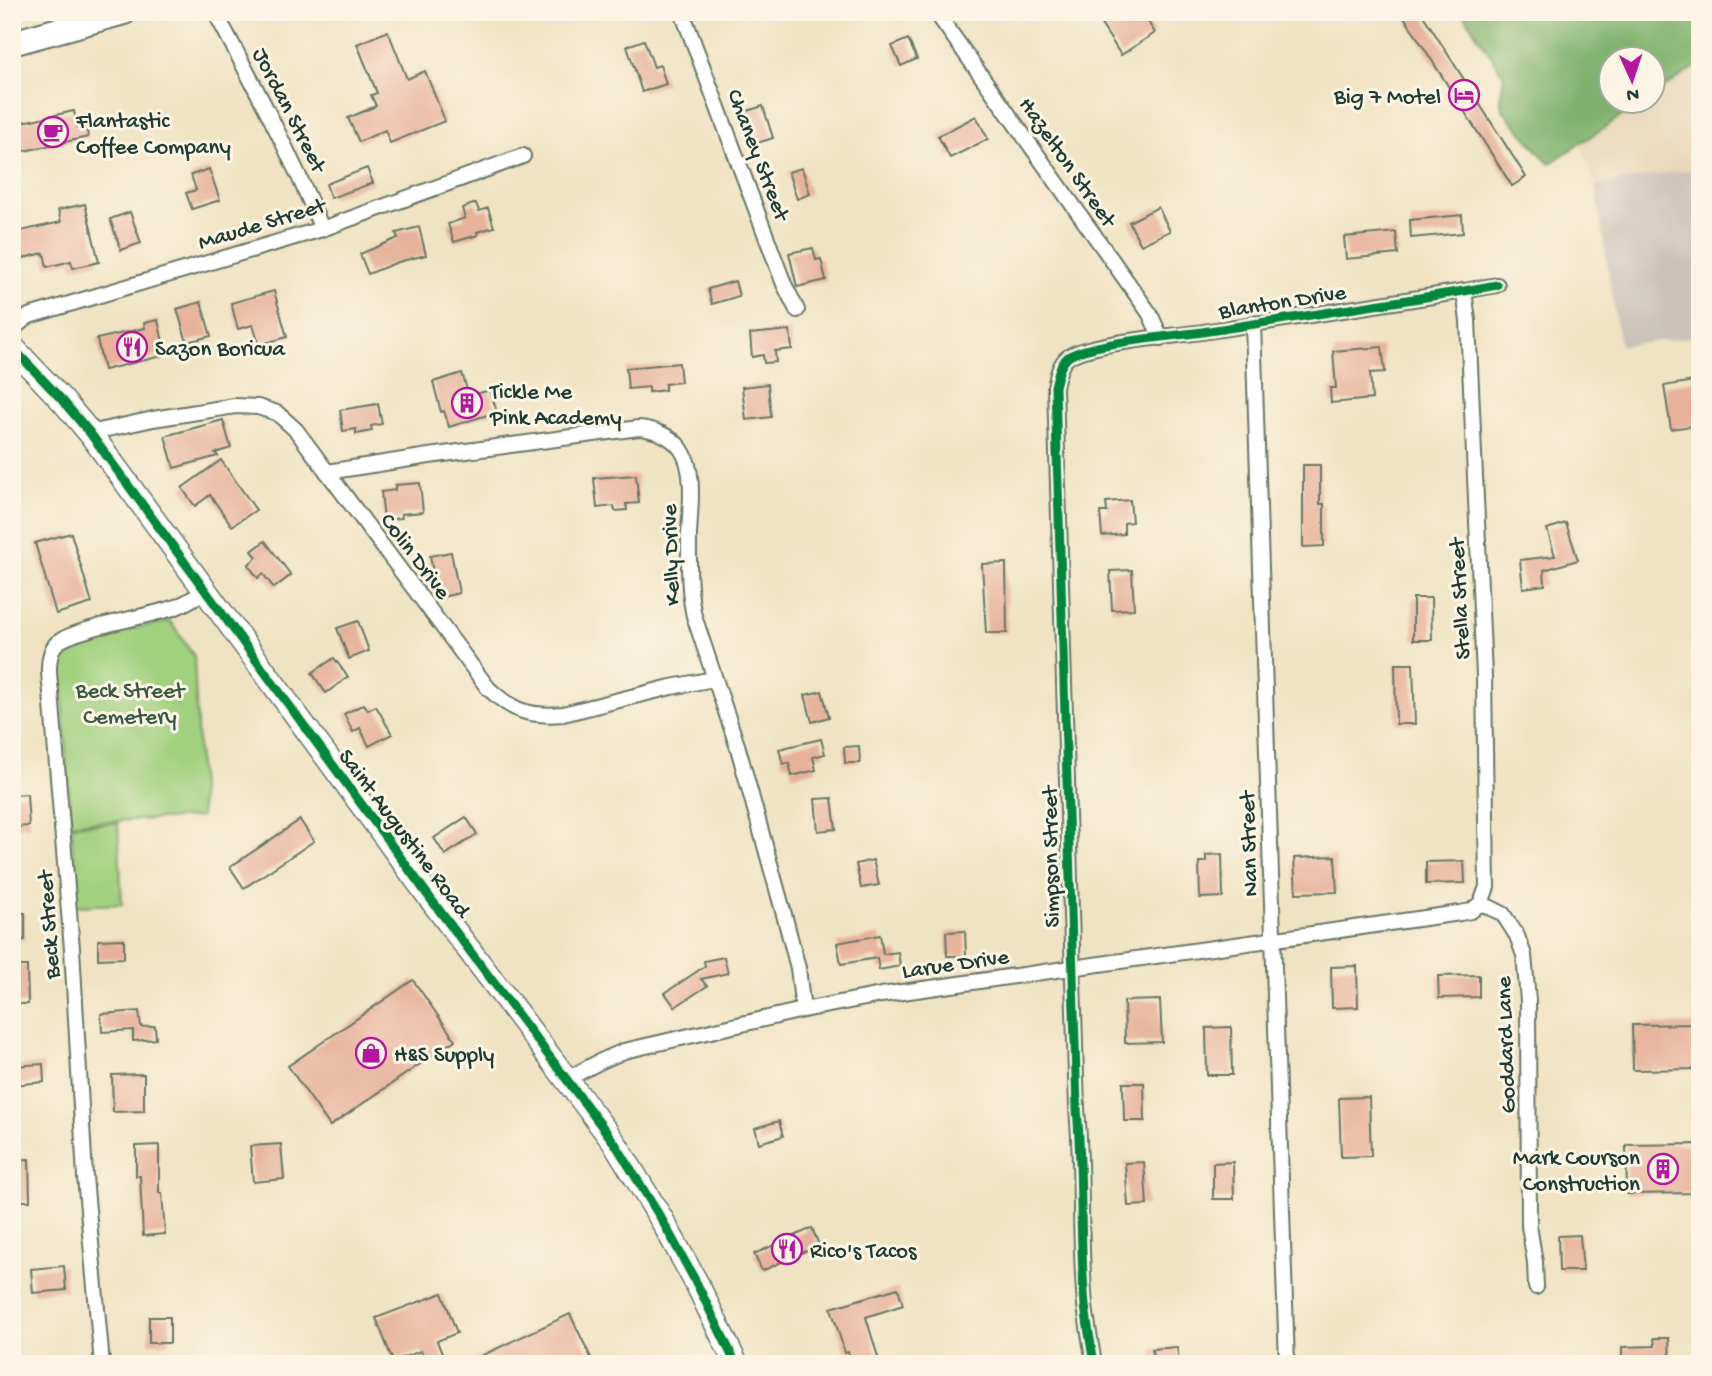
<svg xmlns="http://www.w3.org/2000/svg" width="1712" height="1376" viewBox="0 0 1712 1376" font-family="'Gochi Hand',sans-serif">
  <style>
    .built { fill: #e8d5b7 }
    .industrial { fill: #cbc3b8 }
    .green { fill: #a1d07e; stroke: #608659; stroke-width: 2 }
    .forest { fill: #80b26d; stroke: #507850; stroke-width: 2 }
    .building { fill: #e7b29b }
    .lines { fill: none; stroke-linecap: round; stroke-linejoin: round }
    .minor-casing { stroke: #687766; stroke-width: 18 }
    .primary-casing { stroke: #687766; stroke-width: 26 }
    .trunk-casing { stroke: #687766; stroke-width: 28 }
    .minor { stroke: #fff; stroke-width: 14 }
    .primary { stroke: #fff; stroke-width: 23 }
    .trunk { stroke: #fff; stroke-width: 24 }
    .cycleway-casing { stroke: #fcf5e5; stroke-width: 13 }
    .cycleway { stroke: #00873e; stroke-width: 9 }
    .labels { text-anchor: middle; stroke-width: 6; stroke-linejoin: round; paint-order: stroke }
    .poi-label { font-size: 23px; fill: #1f3d34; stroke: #fcf5e5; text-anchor: start }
    .street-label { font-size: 23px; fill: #1f3d34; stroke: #fcf5e5 }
    .park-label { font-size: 23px; fill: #395a43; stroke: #fcf5e5 }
  </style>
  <rect width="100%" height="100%" fill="#fcf5e5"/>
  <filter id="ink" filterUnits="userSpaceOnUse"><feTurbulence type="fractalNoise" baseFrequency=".0143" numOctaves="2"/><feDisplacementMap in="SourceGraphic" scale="14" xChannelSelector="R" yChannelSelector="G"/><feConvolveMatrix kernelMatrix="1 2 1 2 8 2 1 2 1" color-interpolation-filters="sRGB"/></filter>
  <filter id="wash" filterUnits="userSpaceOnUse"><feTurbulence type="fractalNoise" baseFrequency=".00686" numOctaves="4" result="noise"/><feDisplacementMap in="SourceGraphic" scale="28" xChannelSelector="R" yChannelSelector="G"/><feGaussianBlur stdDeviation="1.57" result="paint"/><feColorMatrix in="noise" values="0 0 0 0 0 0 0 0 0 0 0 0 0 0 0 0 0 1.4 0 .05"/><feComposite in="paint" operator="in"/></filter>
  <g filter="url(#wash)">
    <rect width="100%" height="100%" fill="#f0e3c3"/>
    <path class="built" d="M1700 64V168L1595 185 1580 143 1643 102H1652L1653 95Z"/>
    <path class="industrial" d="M1700 168V336L1620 346 1595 185Z"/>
    <g class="green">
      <path d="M170 621 194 656 201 817 71 823 60 662 68 648 80 640Z"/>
      <path d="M118 823 122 904 75 906 72 825Z"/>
    </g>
    <path class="forest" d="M1462 12H1700V64L1653 95 1652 60H1610V102H1643L1549 164 1503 110 1500 99 1504 76Z"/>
    <g id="blocks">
      <g class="building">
        <path d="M1093 12H1142L1155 33 1121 55Z"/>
        <path d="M1401 12H1421L1526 177 1512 186Z"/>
        <path d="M388 31 407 79 425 71 445 121 390 143 385 130 359 142 348 118 376 106 371 95 377 93 357 44Z"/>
        <path d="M908 39 917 59 901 66 892 46Z"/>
        <path d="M644 40 654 67 660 65 666 84 642 92 627 46Z"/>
        <path d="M763 106 773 138 751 145 741 113Z"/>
        <path d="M74 111 77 127 86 125 88 137 24 151 18 123Z"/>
        <path d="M976 116 988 139 950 158 938 136Z"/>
        <path d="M367 168 373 183 331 198 326 184Z"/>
        <path d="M802 168 810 194 797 199 788 172Z"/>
        <path d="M209 169 220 200 192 209 186 193 196 190 191 175Z"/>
        <path d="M476 203 479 211 488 208 494 227 477 232 478 235 454 242 448 224 465 218 462 208Z"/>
        <path d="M85 204 99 262 73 268 71 261 47 267 44 253 15 260 12 248V233L61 222 58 210Z"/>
        <path d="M1158 207 1170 231 1141 245 1129 222Z"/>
        <path d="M130 212 141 243 121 250 110 219Z"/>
        <path d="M1462 215 1463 233 1411 238 1410 220Z"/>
        <path d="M419 227 426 255 398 262 368 274 360 254 398 238 396 233Z"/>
        <path d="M1396 232 1398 254 1346 259 1344 237Z"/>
        <path d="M813 248 816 260 821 259 826 280 797 287 789 253Z"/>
        <path d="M735 281 739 296 712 304 708 289Z"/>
        <path d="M274 291 287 337 259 345 253 325 238 329 231 303Z"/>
        <path d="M201 302 211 336 187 342 177 309Z"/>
        <path d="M158 320 166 355 104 370 97 339 145 328 144 323Z"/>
        <path d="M790 330 792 349 775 351 776 362 764 363 763 355 752 357 750 334Z"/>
        <path d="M1382 347 1385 372 1370 373 1372 399 1331 403 1330 388H1336L1333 351Z"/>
        <path d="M679 363 681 382 665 384V390L649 392V387L628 389 626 368Z"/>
        <path d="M462 373 469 396 490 390 497 412 449 427 444 411 441 412 433 382Z"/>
        <path d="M1700 380V425L1671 429 1664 386Z"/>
        <path d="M768 384 771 417 746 420 742 387Z"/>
        <path d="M378 404 382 424 371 426 372 431 356 434V429L343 431 340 410Z"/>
        <path d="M223 420 231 448 215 453 218 456 174 468 165 436Z"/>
        <path d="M221 460 256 510 232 526 210 495 195 506 182 488Z"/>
        <path d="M1303 465H1320V504H1324V546L1303 547Z"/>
        <path d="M636 475 639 503 626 504 627 510 615 511 614 506 597 508 594 478Z"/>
        <path d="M420 483 423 512 401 514 402 518 384 520 381 492 395 490V485Z"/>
        <path d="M1130 500 1132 522 1124 523V534L1102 536 1100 512H1107L1106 502Z"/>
        <path d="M1566 523 1578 560 1544 570 1545 585 1523 588 1520 560 1555 556 1547 529Z"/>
        <path d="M71 533 92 603 56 614 35 543Z"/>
        <path d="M265 541 291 575 274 588 263 574 258 578 248 565 257 557 252 551Z"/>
        <path d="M451 552 459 593 438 598 430 556Z"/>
        <path d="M1006 563 1007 633H986L982 564Z"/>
        <path d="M1132 570 1134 609 1112 610 1110 571Z"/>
        <path d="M1413 598H1431L1432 640H1413Z"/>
        <path d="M358 621 369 651 349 659 337 628Z"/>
        <path d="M334 658 348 677 326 693 312 673Z"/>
        <path d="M1395 664H1413L1415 724H1396Z"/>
        <path d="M822 691 829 717 812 722 805 695Z"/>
        <path d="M364 704 368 710 376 706 392 734 369 746 360 728 353 732 344 714Z"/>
        <path d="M821 739 825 754 813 757 816 770 792 776 789 763 783 764 779 749Z"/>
        <path d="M859 746 860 763H845L844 747Z"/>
        <path d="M27 794 29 826 12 827V795Z"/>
        <path d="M832 798 836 829 818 831 815 799Z"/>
        <path d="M466 817 477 834 445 855 434 838Z"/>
        <path d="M300 820 314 841 244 888 230 867Z"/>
        <path d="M1222 854 1223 897 1200 898 1199 862H1206V855Z"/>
        <path d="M1335 856 1337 892 1296 893 1294 858Z"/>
        <path d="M873 860 879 885 861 888 856 864Z"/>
        <path d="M1464 861 1465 883 1426 884V862Z"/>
        <rect x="12" y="913" width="13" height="27"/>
        <path d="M965 931 966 956H947L946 932Z"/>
        <path d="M880 935 883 954 898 952 900 966 879 970 877 958 841 964 837 943Z"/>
        <path d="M124 939V958L98 959V940Z"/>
        <path d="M724 957 728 973 701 979 707 986 675 1007 665 993 705 966 704 961Z"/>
        <path d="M12 966H27L28 1004H12Z"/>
        <path d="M1357 966 1358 1007 1332 1008 1331 967Z"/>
        <path d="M1479 975V997L1439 998 1438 976Z"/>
        <path d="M413 980 455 1040 330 1126 288 1066Z"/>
        <path d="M1160 1000 1162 1042 1125 1043 1124 1001Z"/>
        <path d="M139 1011 141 1027 155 1026 156 1039 133 1041V1030L102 1032 101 1014Z"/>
        <path d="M1700 1024V1069L1633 1070 1632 1025Z"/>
        <path d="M1231 1027 1232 1075H1207L1206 1028Z"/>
        <path d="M43 1064 44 1082 12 1085V1066Z"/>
        <path d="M144 1074V1111L113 1112 112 1075Z"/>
        <path d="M1123 1083H1144L1145 1121H1124Z"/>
        <path d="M1369 1097 1371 1156 1341 1157 1339 1098Z"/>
        <path d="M779 1121 783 1136 759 1143 755 1128Z"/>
        <path d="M281 1144 284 1179 253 1182 250 1146Z"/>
        <path d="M1700 1144V1193L1627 1194 1626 1145Z"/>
        <path d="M159 1145V1193H162L165 1234 143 1236 140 1176H136V1146Z"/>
        <path d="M29 1159 30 1201H12V1160Z"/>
        <path d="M1144 1162 1147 1205 1128 1206 1125 1163Z"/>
        <path d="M1233 1162 1234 1199H1213V1163Z"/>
        <path d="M812 1228 819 1245 762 1271 754 1254Z"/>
        <path d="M1580 1235 1583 1271H1559L1558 1236Z"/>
        <path d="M64 1266 66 1290 33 1293 31 1269Z"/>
        <path d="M898 1288 903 1305 866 1317 880 1364H852L848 1352 845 1353 831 1308Z"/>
        <path d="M442 1293 457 1333 437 1341 446 1364H426L421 1351 393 1361 376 1318Z"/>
        <path d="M570 1314 594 1364H464Z"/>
        <rect x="149" y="1317" width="21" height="26"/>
        <path d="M1654 1338H1669L1670 1364H1622V1347L1655 1346Z"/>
        <path d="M1177 1347 1179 1363 1154 1364 1152 1349Z"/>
      </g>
    </g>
  </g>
  <g filter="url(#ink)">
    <use href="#blocks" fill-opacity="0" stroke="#687766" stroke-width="2"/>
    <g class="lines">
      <g class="minor-casing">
        <g id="minor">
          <path d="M215 12C253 83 291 154 322 229"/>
          <path d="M682 12 784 284 797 310"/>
          <path d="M936 12 1150 314 1161 338"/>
          <path d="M1464 291 1468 321 1484 676 1487 887 1481 903"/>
          <path d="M1253 323 1287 1364"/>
          <path d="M12 329 29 316 322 229 523 156"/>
          <path d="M90 433 153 419 235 406 258 407 277 413 296 430 488 688C512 711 529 717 563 714L671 687 714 679"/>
          <path d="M327 472 429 456 639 428C653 429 672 436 681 449 696 470 690 509 689 534 689 561 688 590 694 616L738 748 785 918 798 968 803 1010"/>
          <path d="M1481 903 1503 914 1517 936 1524 955 1528 1001 1529 1226 1535 1262 1536 1287"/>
          <path d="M567 1079 599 1062 624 1051 803 1010 881 995 1460 913 1471 911 1481 903"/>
          <path d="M102 1364 85 1177 72 949 51 692C49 678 46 656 56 644 70 629 152 616 176 607 187 603 196 596 206 591"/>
          <path d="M1094 1364C1091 1344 1087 1324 1085 1305 1079 1239 1083 1174 1077 1109L1055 387C1057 378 1059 365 1067 358 1086 342 1180 336 1209 331 1294 317 1379 304 1464 291L1497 285"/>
        </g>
      </g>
      <g class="primary-casing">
        <path id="primary" d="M12 347 62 400 90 433 430 898 616 1145 662 1220 697 1284 736 1364"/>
      </g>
      <g class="trunk-casing">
        <path id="trunk" d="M12 43 124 12"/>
      </g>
      <use href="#minor" class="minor"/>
      <use href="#primary" class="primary"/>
      <use href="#trunk" class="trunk"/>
      <g class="cycleway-casing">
        <g id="cycleway">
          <path d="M12 347 62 400 90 433 430 898 616 1145 662 1220 697 1284 736 1364"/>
          <path d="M1094 1364C1091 1344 1087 1324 1085 1305 1079 1239 1083 1174 1077 1109L1055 387C1057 378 1059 365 1067 358 1086 342 1180 336 1209 331 1294 317 1379 304 1464 291L1497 285"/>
        </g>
      </g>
      <use href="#cycleway" class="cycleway"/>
    </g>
  </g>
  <defs>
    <g id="hotel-ring" transform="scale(1.575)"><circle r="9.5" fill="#fcf5e5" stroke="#b5179e" stroke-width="1.5"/><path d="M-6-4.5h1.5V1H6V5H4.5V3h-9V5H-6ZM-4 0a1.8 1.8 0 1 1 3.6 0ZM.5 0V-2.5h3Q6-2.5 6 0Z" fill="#b5179e"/></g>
    <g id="cafe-ring" transform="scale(1.575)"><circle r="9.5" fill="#fcf5e5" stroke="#b5179e" stroke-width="1.5"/><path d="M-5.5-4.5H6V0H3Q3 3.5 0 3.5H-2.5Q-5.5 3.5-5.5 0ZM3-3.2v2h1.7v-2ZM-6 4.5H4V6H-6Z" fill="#b5179e"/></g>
    <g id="restaurant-ring" transform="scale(1.575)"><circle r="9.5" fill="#fcf5e5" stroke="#b5179e" stroke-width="1.5"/><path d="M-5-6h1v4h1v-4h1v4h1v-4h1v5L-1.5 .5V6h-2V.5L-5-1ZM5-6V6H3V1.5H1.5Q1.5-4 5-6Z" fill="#b5179e"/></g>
    <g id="building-ring" transform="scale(1.575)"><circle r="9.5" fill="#fcf5e5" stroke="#b5179e" stroke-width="1.5"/><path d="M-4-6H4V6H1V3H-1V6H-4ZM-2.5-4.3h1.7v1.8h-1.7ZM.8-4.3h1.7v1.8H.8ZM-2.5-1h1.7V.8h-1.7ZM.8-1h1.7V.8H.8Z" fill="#b5179e"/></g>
    <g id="shop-ring" transform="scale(1.575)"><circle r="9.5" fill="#fcf5e5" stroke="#b5179e" stroke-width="1.5"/><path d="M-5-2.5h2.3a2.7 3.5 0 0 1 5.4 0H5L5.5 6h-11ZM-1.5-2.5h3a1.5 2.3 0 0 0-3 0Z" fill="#b5179e"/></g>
  </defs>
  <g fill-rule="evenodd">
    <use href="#hotel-ring" x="1464" y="95"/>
    <use href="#cafe-ring" x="53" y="132"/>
    <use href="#restaurant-ring" x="132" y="347"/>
    <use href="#building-ring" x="467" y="403"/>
    <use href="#shop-ring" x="371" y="1053"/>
    <use href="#building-ring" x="1663" y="1169"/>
    <use href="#restaurant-ring" x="787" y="1249"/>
  </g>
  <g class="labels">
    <g class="poi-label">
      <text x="1441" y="103" text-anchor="end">Big 7 Motel</text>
      <text x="76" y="127">Flantastic<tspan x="76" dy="26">Coffee Company</tspan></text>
      <text x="155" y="355">Sazon Boricua</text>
      <text x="490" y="398">Tickle Me<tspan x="490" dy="26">Pink Academy</tspan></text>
      <text x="394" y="1061">H&amp;S Supply</text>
      <text x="1640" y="1164" text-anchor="end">Mark Courson<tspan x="1640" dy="26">Construction</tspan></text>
      <text x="810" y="1257">Rico's Tacos</text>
    </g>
    <g class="street-label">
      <text transform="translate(291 109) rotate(63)" y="8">Jordan Street</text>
      <text transform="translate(760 154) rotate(69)" y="8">Chaney Street</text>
      <text transform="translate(1069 161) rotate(55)" y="8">Hazelton Street</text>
      <text transform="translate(261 222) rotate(-17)" y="8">Maude Street</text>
      <text transform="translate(1282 300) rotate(-9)" y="8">Blanton Drive</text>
      <text transform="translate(417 555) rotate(53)" y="8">Colin Drive</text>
      <text transform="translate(669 555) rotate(-92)" y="8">Kelly Drive</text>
      <text transform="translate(1458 599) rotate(-93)" y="8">Stella Street</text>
      <text transform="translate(406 832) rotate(53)" y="8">Saint Augustine Road</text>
      <text transform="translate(1247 844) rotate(-92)" y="8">Nan Street</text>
      <text transform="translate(1049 857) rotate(-91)" y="8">Simpson Street</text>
      <text transform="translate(47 925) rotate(-94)" y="8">Beck Street</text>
      <text transform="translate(955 962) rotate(-8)" y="8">Larue Drive</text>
      <text transform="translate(1504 1045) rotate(-92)" y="8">Goddard Lane</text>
    </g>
    <g class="park-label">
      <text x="130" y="697">Beck Street<tspan x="130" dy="26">Cemetery</tspan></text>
    </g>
  </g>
  <rect width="1712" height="1376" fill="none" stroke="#fcf5e5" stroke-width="42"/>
  <g transform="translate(1632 80) rotate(177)"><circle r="33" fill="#fcf5e5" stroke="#a4ab9e" stroke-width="2"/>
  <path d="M0-5L12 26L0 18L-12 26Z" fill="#b5179e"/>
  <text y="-10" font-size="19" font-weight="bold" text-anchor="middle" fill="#1f3d34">N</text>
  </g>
</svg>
